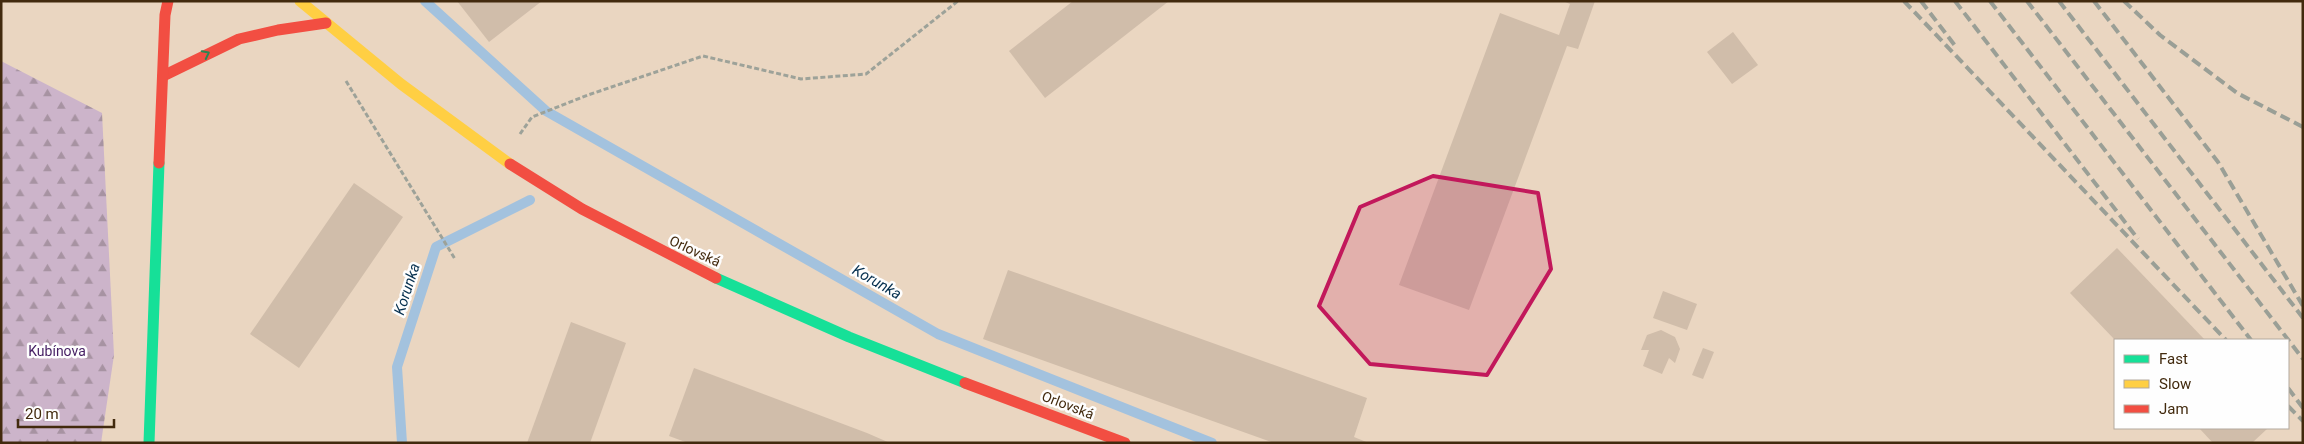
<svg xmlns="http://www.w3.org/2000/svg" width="2304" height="444" viewBox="0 0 2304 444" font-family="Roboto,sans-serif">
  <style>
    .forest { fill: url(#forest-firs) }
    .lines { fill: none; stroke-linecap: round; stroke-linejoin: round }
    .stream { stroke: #a3c2de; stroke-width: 10 }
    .building { fill: #d0bdaa }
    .path { stroke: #9da299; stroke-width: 3; stroke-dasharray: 5 2.5; stroke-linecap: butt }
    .fast { stroke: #16e098; stroke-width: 11 }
    .slow { stroke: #ffcf43; stroke-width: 11 }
    .jam { stroke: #f24e42; stroke-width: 11 }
    .rail { stroke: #9a9f96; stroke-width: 4; stroke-dasharray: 10 5; stroke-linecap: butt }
    .oneway { stroke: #2c8553 }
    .marked { fill: #c2185b; fill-opacity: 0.2; stroke: #c2185b; stroke-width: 4; stroke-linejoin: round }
    .labels { text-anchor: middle; stroke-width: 5; stroke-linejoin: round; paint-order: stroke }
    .street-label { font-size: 14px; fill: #422a0e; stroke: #fefefe }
    .park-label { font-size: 14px; fill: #441d62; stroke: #fefefe }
    .water-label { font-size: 15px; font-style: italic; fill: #06304f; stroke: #fefefe }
  </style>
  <defs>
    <pattern id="forest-firs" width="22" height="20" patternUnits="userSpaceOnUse" patternTransform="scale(1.25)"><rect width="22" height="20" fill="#ccb4ca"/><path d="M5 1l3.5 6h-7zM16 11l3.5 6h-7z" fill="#a793a2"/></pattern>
  </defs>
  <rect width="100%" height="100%" fill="#ead6c1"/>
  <path class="forest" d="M1 61 102 113 114 355 101 443H1Z"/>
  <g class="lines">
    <g class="stream">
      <path d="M425 1 546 111 938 334 1212 443"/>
      <path d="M402 443 397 367 436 247 530 200"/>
    </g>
  </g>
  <g class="building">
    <path d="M457 1H542L489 42Z"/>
    <path d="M1073 1H1169L1045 98 1009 51Z"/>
    <path d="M1563 1H1595L1578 49 1567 46 1469 310 1399 285 1500 13 1559 35 1570 4Z"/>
    <path d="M1733 32 1758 65 1732 84 1707 52Z"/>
    <path d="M354 183 403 217 299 368 250 334Z"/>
    <path d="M2117 248 2205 340H2115L2070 293Z"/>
    <path d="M1008 270 1367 398 1354 437 1369 443H1274L983 339Z"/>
    <path d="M1663 291 1697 304 1687 330 1653 318Z"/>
    <path d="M571 322 626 343 590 443H527Z"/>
    <path d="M1661 330 1675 337 1680 349 1675 363 1669 358 1662 374 1643 366 1649 350H1641L1647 335Z"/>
    <path d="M1703 348 1714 352 1703 379 1692 375Z"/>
    <path d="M694 368 867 433 890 443H688L669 436Z"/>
    <path d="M2199 428H2268L2252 443H2213Z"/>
  </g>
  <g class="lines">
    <g class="path">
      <path d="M346 81 455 259"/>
      <path d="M520 134 532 117 588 95 703 56 801 79 866 74 958 1"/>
    </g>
    <g class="fast">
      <path d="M716 278 849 337 965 383"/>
      <path d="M149 443 159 163"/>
    </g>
    <path class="slow" d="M300 1 401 84 510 164"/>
    <g class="jam">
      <path d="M163 76 239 39 278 30 326 23"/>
      <path d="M159 163 165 15 168 1"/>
      <path d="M510 164 582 209 716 278"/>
      <path d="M965 383 1125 443"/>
    </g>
    <g class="rail">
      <path d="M1904 1 2226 340"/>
      <path d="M1921 1 1956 47"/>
      <path d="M1955 1 2138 239"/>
      <path d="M1990 1 2251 340"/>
      <path d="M2027 1 2303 359"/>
      <path d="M2059 1 2303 318"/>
      <path d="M2094 1 2218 162 2303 306"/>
      <path d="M2124 1 2160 35 2237 93 2303 127"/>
      <path d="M2288 388 2303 408"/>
      <path d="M2288 406 2303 421"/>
    </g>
  </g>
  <defs><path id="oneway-chevron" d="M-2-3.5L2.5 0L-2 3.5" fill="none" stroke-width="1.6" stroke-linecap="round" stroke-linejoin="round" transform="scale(1.25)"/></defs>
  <use class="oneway" href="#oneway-chevron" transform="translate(206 54) rotate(-27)"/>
  <path class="marked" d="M1433 176 1538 193 1551 269 1487 375 1370 364 1319 306 1360 207Z"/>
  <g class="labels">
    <g class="street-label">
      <text transform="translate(695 251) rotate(25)" y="5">Orlovská</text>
      <text transform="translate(1068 405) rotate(21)" y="5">Orlovská</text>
    </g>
    <g class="park-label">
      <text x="57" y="356">Kubínova</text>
    </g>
    <g class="water-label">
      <text transform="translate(877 282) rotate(30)" y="5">Korunka</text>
      <text transform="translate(407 289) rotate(-72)" y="5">Korunka</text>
    </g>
  </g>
  <rect width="2304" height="444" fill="none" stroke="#422a0e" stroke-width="5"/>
  <rect x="2114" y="339" width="175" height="90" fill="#fefefe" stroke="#b3a99e"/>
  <rect x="2124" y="355" width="25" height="8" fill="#16e098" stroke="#b3a99e"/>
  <text x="2159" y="364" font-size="15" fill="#422a0e">Fast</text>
  <rect x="2124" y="380" width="25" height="8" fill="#ffcf43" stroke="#b3a99e"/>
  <text x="2159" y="389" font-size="15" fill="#422a0e">Slow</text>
  <rect x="2124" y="405" width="25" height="8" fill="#f24e42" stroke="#b3a99e"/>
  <text x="2159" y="414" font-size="15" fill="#422a0e">Jam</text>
  <path d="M18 419v8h96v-8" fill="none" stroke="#422a0e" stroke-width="2.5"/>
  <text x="25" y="419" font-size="15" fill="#422a0e" stroke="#fefefe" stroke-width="4" paint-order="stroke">20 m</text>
</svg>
